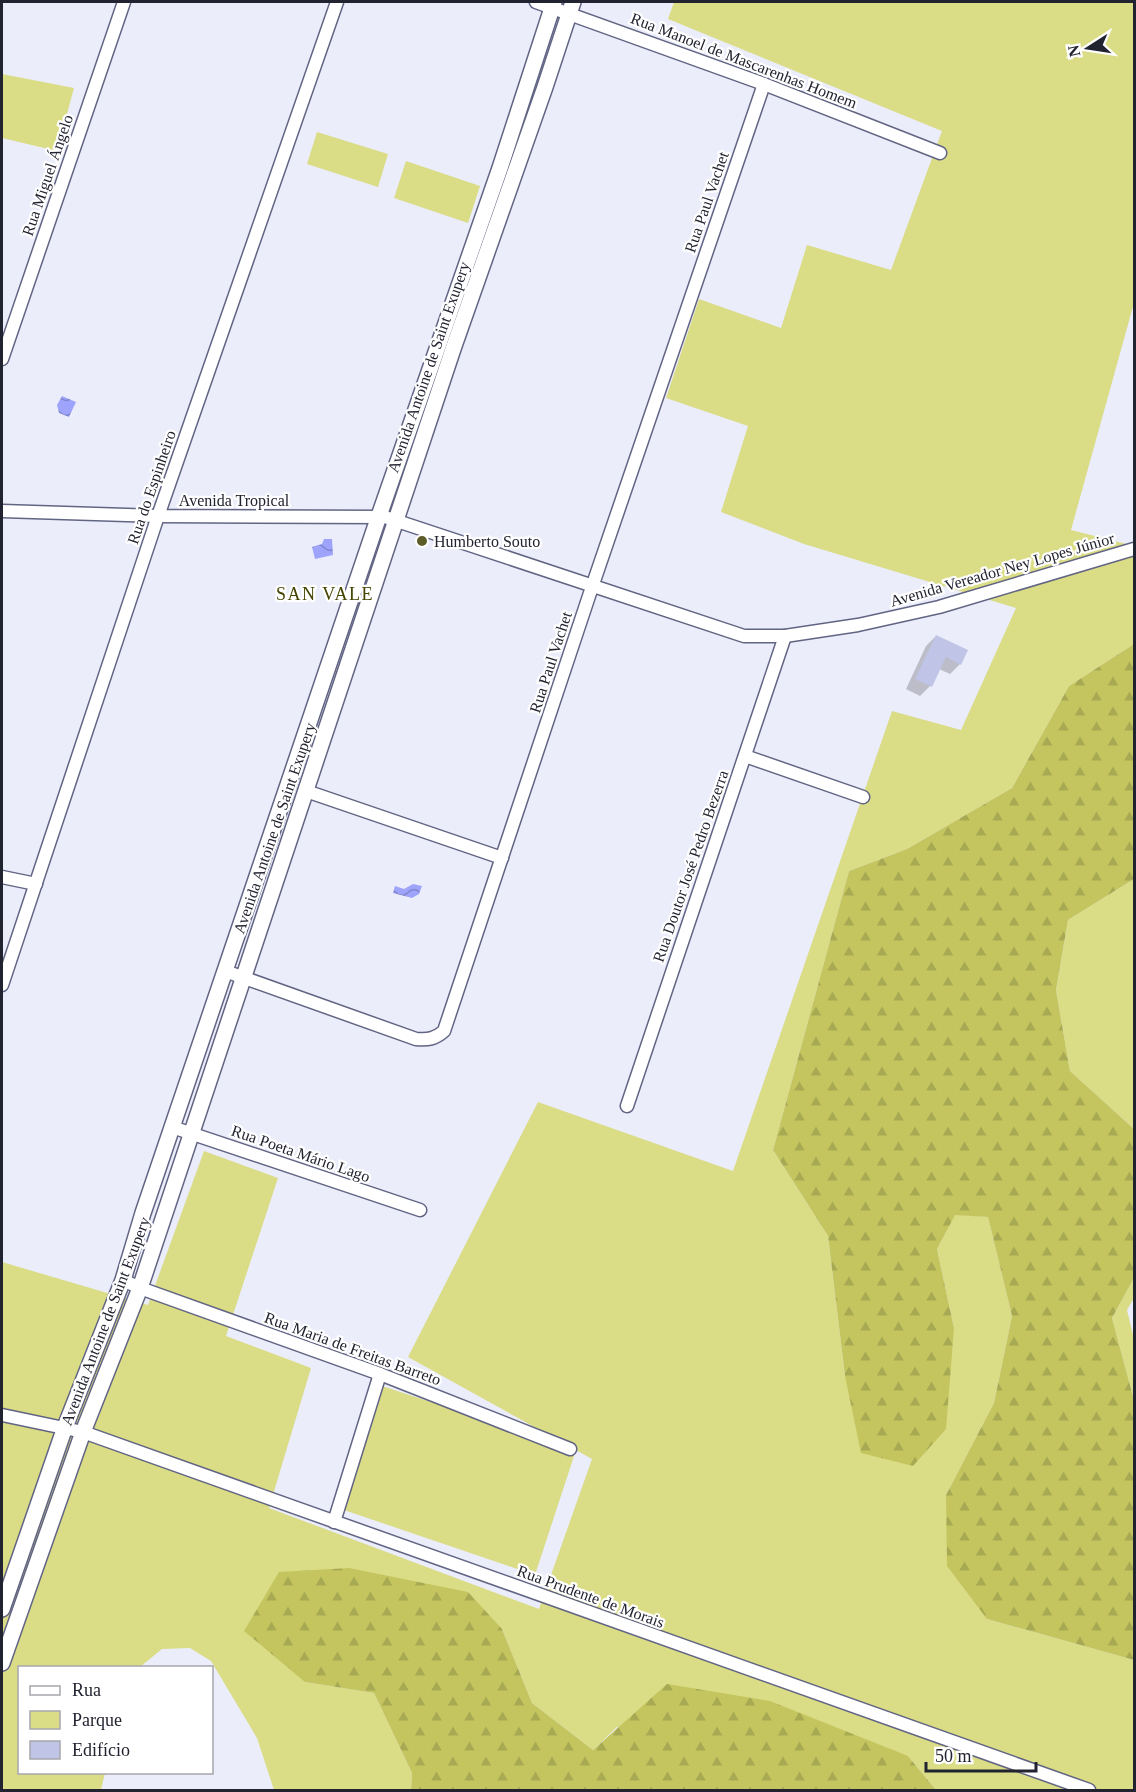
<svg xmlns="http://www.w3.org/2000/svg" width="1136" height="1792" viewBox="0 0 1136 1792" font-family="Georgia,serif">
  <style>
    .green { fill: #dadc86 }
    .forest { fill: url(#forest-firs) }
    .water { fill: url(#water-waves) }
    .shadow { fill: #0003 }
    .building { fill: #c0c4e6 }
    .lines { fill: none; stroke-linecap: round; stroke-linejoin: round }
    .minor-casing { stroke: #616583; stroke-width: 15 }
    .tertiary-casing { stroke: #616583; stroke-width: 18 }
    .minor { stroke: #fff; stroke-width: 12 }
    .tertiary { stroke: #fff; stroke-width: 15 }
    .poi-dot { fill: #5c5c29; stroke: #fff; stroke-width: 2 }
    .labels { text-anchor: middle; stroke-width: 4.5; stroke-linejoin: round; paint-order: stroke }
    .street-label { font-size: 16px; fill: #222330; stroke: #fff }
    .poi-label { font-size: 16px; fill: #222330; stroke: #fff; text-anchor: start }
    .neighbourhood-label { font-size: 18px; letter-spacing: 1.5px; fill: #444402; stroke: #fff }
  </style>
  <defs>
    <pattern id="forest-firs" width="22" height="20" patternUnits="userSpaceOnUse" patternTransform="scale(1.5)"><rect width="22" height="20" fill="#c4c55f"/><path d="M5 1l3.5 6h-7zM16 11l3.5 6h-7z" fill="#a8a953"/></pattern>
    <pattern id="water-waves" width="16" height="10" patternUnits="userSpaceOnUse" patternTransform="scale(1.5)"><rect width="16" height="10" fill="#9ea4fc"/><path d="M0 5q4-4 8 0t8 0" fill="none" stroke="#8085cc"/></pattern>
  </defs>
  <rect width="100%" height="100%" fill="#ebedfb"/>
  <g class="green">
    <path d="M674 2H1134V303L1071 530 1134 546V644L1069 686 1012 788 907 849 849 871 773 1150 828 1236 845 1376 954 1328 937 1249 955 1214 988 1217 1012 1316 994 1403 946 1495 987 1619 1134 1660V1790H936L908 1756 617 1727 593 1750 532 1703 502 1629 305 1682 374 1693 412 1773 411 1790H274L257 1738 211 1661 190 1648 162 1649 140 1667 20 1668V1772L105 1773 101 1790H2V1262L148 1305 204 1151 278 1178 226 1336 311 1368 269 1508 539 1609 592 1459 576 1450 535 1575 338 1508 376 1384 574 1449 408 1357 538 1102 733 1171 892 711 961 730 1016 608 804 544 721 512 748 426 666 398 699 299 781 328 807 245 891 270 942 131 668 19Z"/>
    <path d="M2 74 74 88 57 151 2 138Z"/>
    <path d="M317 132 388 154 378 187 307 164Z"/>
    <path d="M406 161 480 186 468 223 394 198Z"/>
    <path d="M1134 879V1129L1070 1071 1056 990 1068 920Z"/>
    <path d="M1134 1278V1298L1127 1310 1134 1339V1400L1112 1318Z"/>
  </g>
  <g class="forest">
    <path d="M1134 644V879L1068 920 1056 990 1070 1071 1134 1129V1278L1112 1318 1134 1400V1660L987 1619 947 1566 946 1495 994 1403 1012 1316 988 1217 955 1215 937 1249 954 1328 946 1429 913 1466 861 1453 845 1376 828 1236 773 1150 849 871 907 849 1012 788 1069 686Z"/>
    <path d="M349 1568 468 1592 502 1629 532 1703 593 1750 667 1684 770 1701 908 1756 936 1790H411L412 1773 374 1693 305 1682 244 1631 279 1572Z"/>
  </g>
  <g class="water">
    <path d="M62 396 76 402 69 417 59 413 57 405Z"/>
    <path d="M324 539H332L333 555 315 559 312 547 322 544Z"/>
    <path d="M413 884 422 886 419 894 412 898 393 893 395 886 404 889Z"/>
  </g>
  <path class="shadow" d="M936 636 960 664 950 674 939 669 930 686 920 696 906 689 926 646Z"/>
  <path class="building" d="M936 635 968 650 961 665 946 657 932 687 915 679Z"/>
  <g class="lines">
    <g class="minor-casing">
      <g id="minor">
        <path d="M536 2 764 84 940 153"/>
        <path d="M2 359 124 2"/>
        <path d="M2 511 158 516 385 517 744 636H785L858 625 939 607 1134 549"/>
        <path d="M745 756 863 797"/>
        <path d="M306 791 502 858"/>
        <path d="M2 877 36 884"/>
        <path d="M225 971 416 1039C428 1040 435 1039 444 1031L592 587 764 84"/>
        <path d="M2 985 158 516 337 2"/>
        <path d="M627 1106 785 636"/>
        <path d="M172 1127 420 1210"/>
        <path d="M123 1280 140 1288 380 1374 570 1449"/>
        <path d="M2 1415 83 1432 1089 1790"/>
        <path d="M334 1522 380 1374"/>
      </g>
    </g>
    <g class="tertiary-casing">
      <g id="tertiary">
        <path d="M2 1609 65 1427 123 1280 143 1213 379 516 500 168 554 2"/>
        <path d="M2 1663 83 1432 140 1288 453 349 545 87 573 2"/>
      </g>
    </g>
    <use href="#minor" class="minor"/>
    <use href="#tertiary" class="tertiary"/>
  </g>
  <circle class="poi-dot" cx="422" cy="541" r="6"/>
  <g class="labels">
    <g class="street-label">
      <text transform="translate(744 60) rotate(21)" y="6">Rua Manoel de Mascarenhas Homem</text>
      <text transform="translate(47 175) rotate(-71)" y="6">Rua Miguel Ángelo</text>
      <text transform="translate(706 202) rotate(-71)" y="6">Rua Paul Vachet</text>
      <text transform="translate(428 367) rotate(-71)" y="6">Avenida Antoine de Saint Exupery</text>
      <text transform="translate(151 487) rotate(-71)" y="6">Rua do Espinheiro</text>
      <text x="234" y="506">Avenida Tropical</text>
      <text transform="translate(1002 569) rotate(-16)" y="6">Avenida Vereador Ney Lopes Júnior</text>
      <text transform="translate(550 662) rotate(-72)" y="6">Rua Paul Vachet</text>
      <text transform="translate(274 828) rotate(-71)" y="6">Avenida Antoine de Saint Exupery</text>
      <text transform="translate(690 866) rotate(-71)" y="6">Rua Doutor José Pedro Bezerra</text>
      <text transform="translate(301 1153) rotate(19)" y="6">Rua Poeta Mário Lago</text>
      <text transform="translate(105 1321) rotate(-69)" y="6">Avenida Antoine de Saint Exupery</text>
      <text transform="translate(353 1348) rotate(20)" y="6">Rua Maria de Freitas Barreto</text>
      <text transform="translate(591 1596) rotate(20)" y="6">Rua Prudente de Morais</text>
    </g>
    <g class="poi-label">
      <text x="434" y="547">Humberto Souto</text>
    </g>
    <g class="neighbourhood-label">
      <text x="325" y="600">SAN VALE</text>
    </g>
  </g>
  <rect width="1136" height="1792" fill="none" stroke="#222330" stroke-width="6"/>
  <rect x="18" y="1666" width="195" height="108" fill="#ffffff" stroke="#a7a7ac" stroke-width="1.5"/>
  <rect x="30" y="1686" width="30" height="9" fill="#ffffff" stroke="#a7a7ac" stroke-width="1.5"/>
  <text x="72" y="1696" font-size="18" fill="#222330">Rua</text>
  <rect x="30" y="1711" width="30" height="18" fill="#dadc86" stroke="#a7a7ac" stroke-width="1.5"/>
  <text x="72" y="1726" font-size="18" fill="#222330">Parque</text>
  <rect x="30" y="1741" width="30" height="18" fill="#c0c4e6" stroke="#a7a7ac" stroke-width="1.5"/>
  <text x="72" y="1756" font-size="18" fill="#222330">Edifício</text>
  <g transform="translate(1088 48) rotate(258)" stroke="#ffffff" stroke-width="4.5" paint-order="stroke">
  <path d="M0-4.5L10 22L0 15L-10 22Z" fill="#222330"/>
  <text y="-9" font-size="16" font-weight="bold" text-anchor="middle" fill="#222330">N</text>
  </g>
  <path d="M926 1762v9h110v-9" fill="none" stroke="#222330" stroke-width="3"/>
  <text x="935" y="1762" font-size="18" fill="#222330" stroke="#ffffff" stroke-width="4.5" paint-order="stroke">50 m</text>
</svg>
